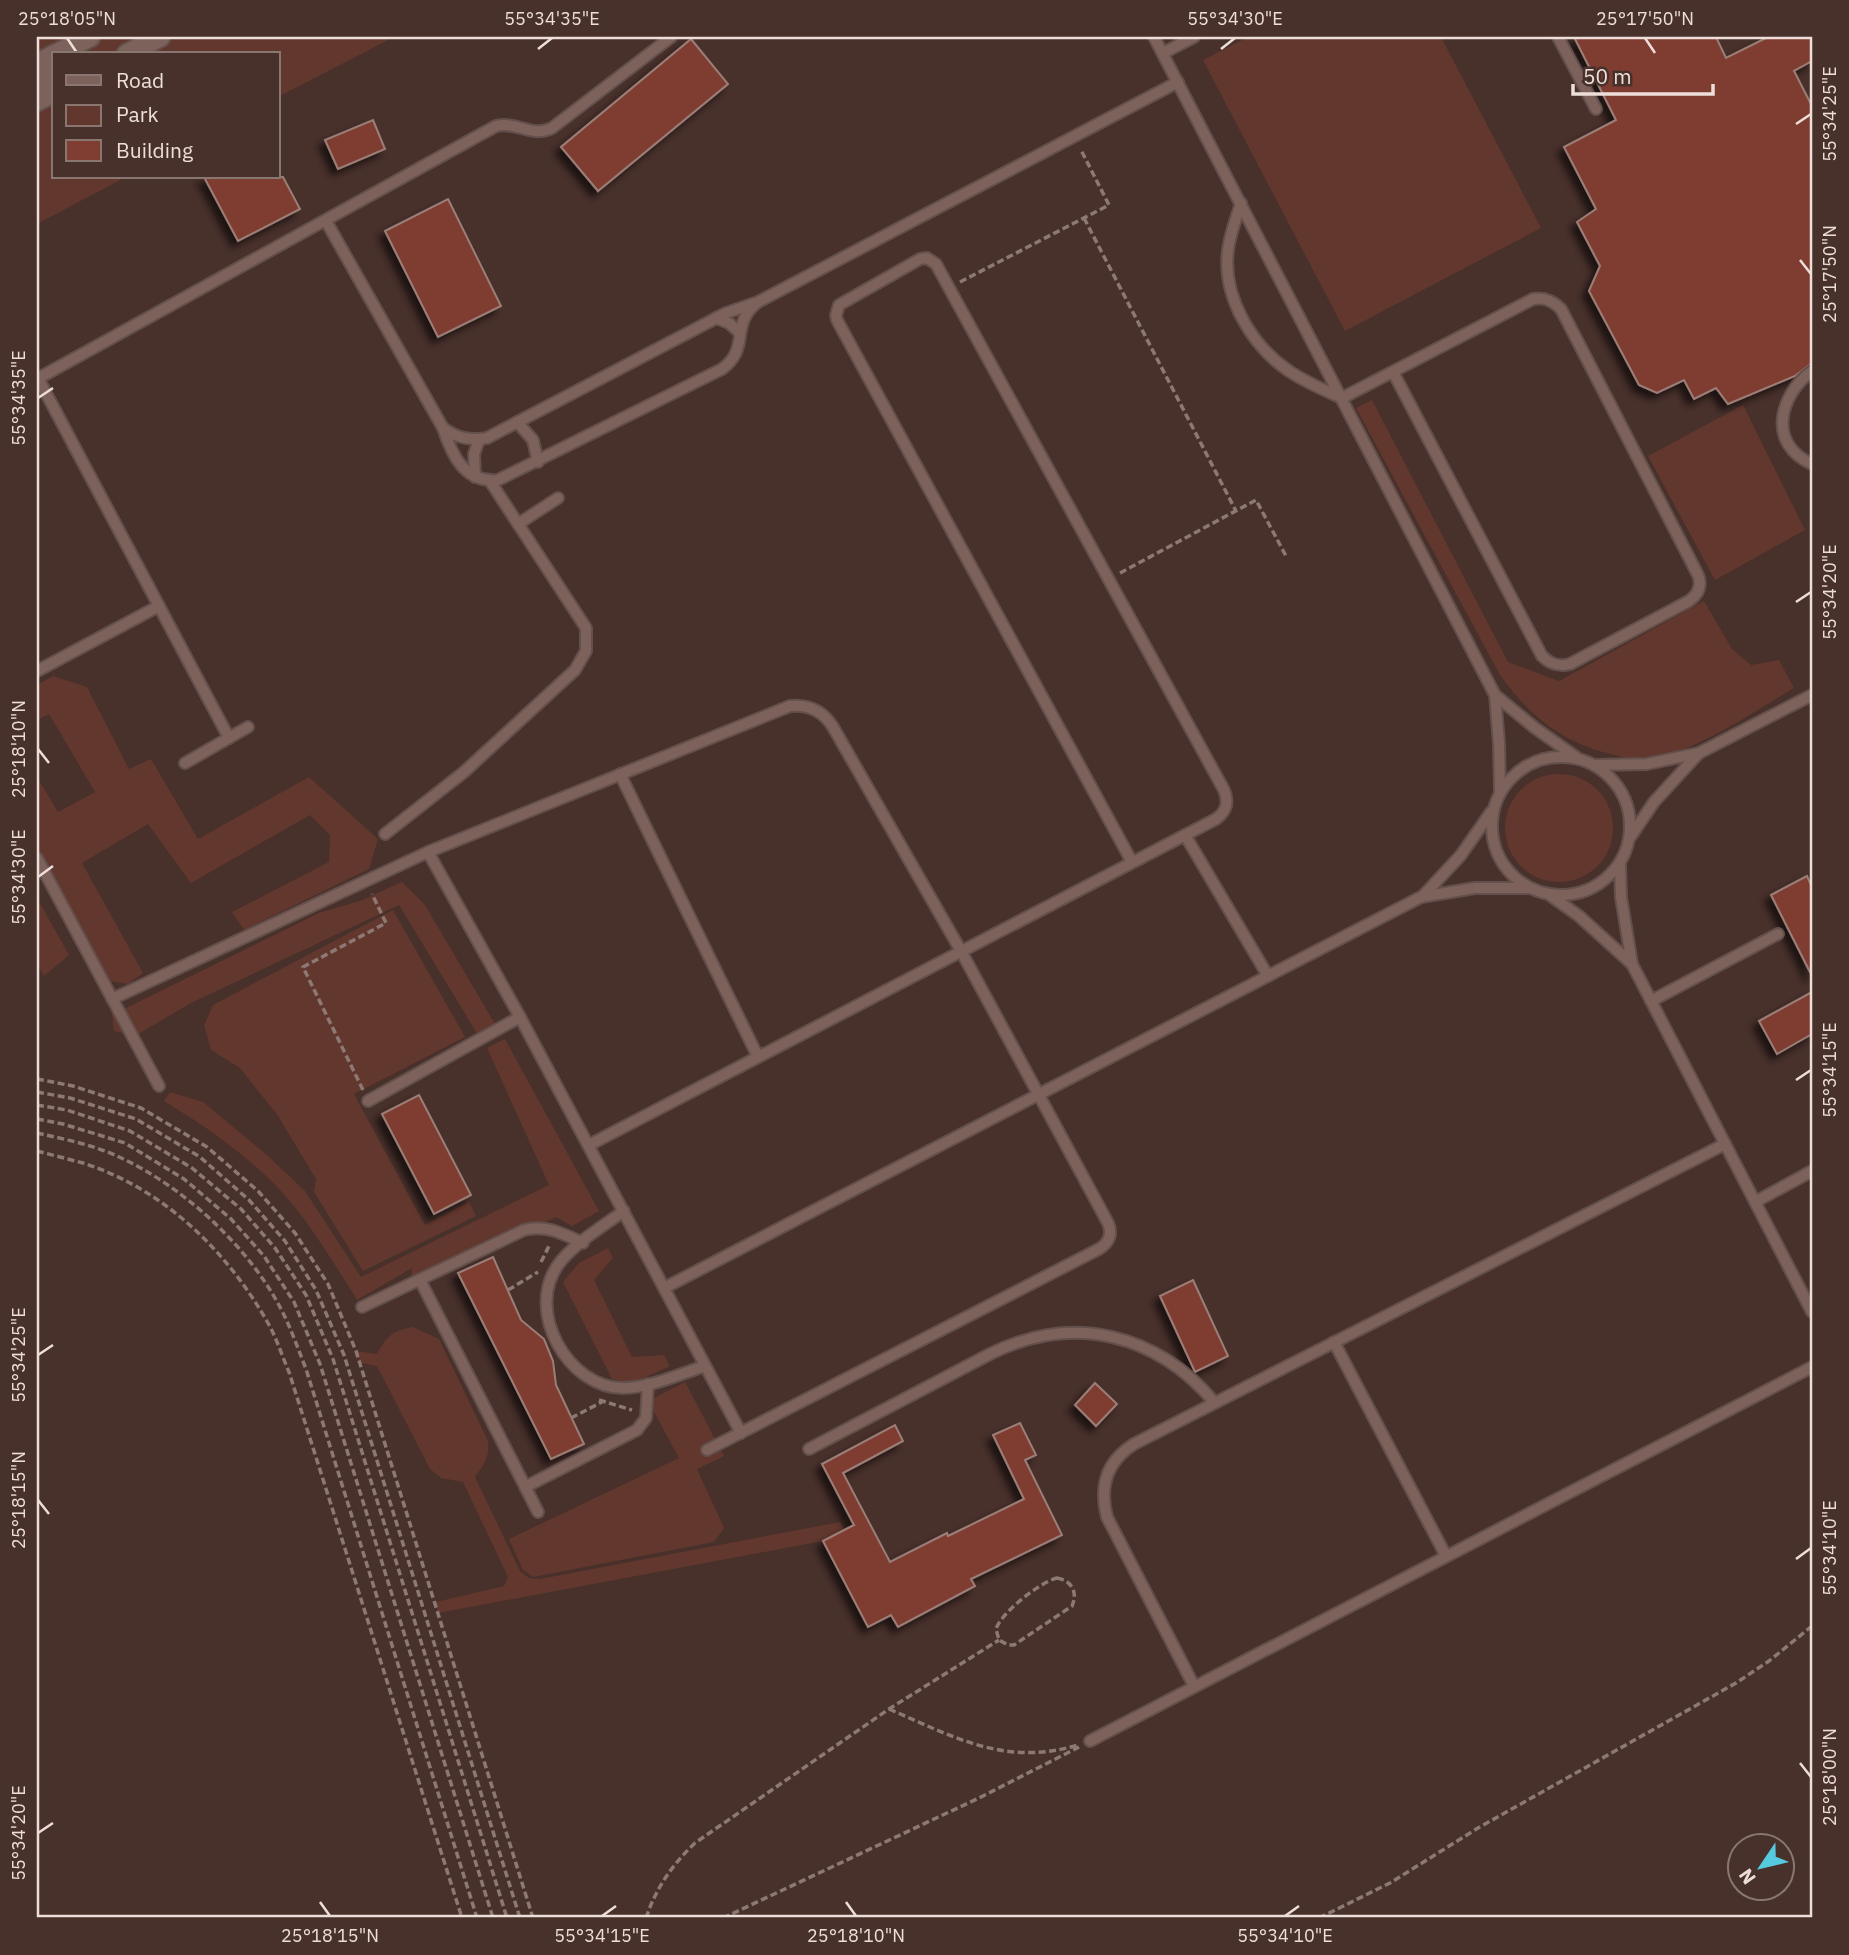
<svg xmlns="http://www.w3.org/2000/svg" width="1849" height="1955" viewBox="0 0 1849 1955" font-family="'IBM Plex Sans',sans-serif">
  <style>
    .green { fill: #62372e }
    .building { fill: #7f3e31; stroke: #9b7e78; stroke-width: 2; filter: url(#shadow) }
    .lines { fill: none; stroke-linecap: round; stroke-linejoin: round }
    .service-casing { stroke: #634f4b; stroke-width: 14 }
    .tertiary-casing { stroke: #634f4b; stroke-width: 23 }
    .path { stroke: #8d7873; stroke-width: 3.5; stroke-dasharray: 7 3.5; stroke-linecap: butt }
    .service { stroke: #7d625c; stroke-width: 10 }
    .tertiary { stroke: #7d625c; stroke-width: 19 }
    .ticks { fill: none; stroke: #eededa; stroke-width: 2.5 }
    .neatline { fill: none; stroke: #eededa; stroke-width: 2.5 }
    .ticks-label { font-size: 18px; text-anchor: middle; fill: #eededa }
  </style>
  <defs>
    <filter id="shadow"><feDropShadow dx="-6" dy="6" stdDeviation="3.5" flood-color="#0009"/></filter>
  </defs>
  <rect width="100%" height="100%" fill="#48302b"/>
  <g class="green">
    <path d="M37 37H394L278 97V54H54V177H126L37 224Z"/>
    <path d="M1248 37H1441L1541 228 1345 331 1203 60Z"/>
    <path d="M1372 400 1508 662 1559 681 1704 601 1732 649 1751 665 1779 660 1794 688C1753 712 1696 752 1649 759 1636 761 1619 756 1606 753 1558 739 1529 715 1500 675L1356 408Z"/>
    <path d="M1743 405 1805 530 1715 580 1648 456Z"/>
    <path d="M53 676 87 687 129 769 151 759 198 839 309 777 378 839 369 869 244 930 232 912 329 862 330 835 310 815 191 883 148 824 82 863 143 973 128 984 101 980 37 851V777L58 812 95 792 49 714 37 720V685Z"/>
    <circle cx="1559" cy="828" r="54"/>
    <path d="M402 882 425 905 495 1024 478 1035 399 905 191 1003 135 1036 114 1031 112 1015 319 913 360 901Z"/>
    <path d="M37 898 69 955 44 976 37 965Z"/>
    <path d="M393 910 465 1037 354 1094 425 1225 469 1202 476 1216 363 1271 314 1192 316 1179 278 1116 240 1068 211 1050 204 1025 213 1005Z"/>
    <path d="M505 1039 599 1211 572 1226 556 1217 410 1289 412 1268 357 1300C340 1273 323 1245 304 1219 268 1169 216 1133 164 1101L170 1092 203 1102 268 1156 305 1191 361 1277 549 1185 487 1048Z"/>
    <path d="M608 1248 613 1258 594 1280 632 1357 664 1355 670 1366 633 1383 612 1379 563 1282 579 1263Z"/>
    <path d="M413 1327 439 1339 488 1441C490 1457 484 1465 475 1477L520 1571 529 1578 540 1579 840 1522 845 1530 823 1541 438 1613 436 1602 504 1586 508 1577 463 1482 441 1478 430 1469 377 1366 360 1363 356 1351 377 1354C386 1337 393 1330 413 1327Z"/>
    <path d="M685 1382 724 1456 697 1469 724 1528 714 1542 533 1577 523 1570 509 1539 679 1458 648 1401Z"/>
  </g>
  <g class="building">
    <path d="M1574 37H1716L1726 58 1768 37H1812V61L1794 71 1812 106V363L1795 376 1728 404 1716 388 1694 399 1684 380 1657 393 1639 385 1589 291 1600 266 1577 222 1596 209 1564 147 1616 120Z"/>
    <path d="M691 39 728 84 598 191 561 147Z"/>
    <path d="M373 120 385 149 338 169 325 140Z"/>
    <path d="M204 177H283L300 209 238 241Z"/>
    <path d="M448 199 501 306 438 337 385 231Z"/>
    <path d="M1807 876 1812 887V976L1771 895Z"/>
    <path d="M1812 992V1034L1777 1054 1759 1021Z"/>
    <path d="M419 1095 471 1195 434 1214 382 1114Z"/>
    <path d="M493 1257 521 1320 544 1339 553 1361 556 1385 584 1444 551 1459 458 1273Z"/>
    <path d="M1193 1280 1228 1356 1195 1372 1160 1296Z"/>
    <path d="M1095 1383 1117 1404 1096 1426 1075 1405Z"/>
    <path d="M1020 1423 1036 1455 1025 1460 1062 1535 971 1579 975 1586 898 1627 891 1615 868 1627 823 1541 854 1525 822 1464 895 1425 903 1441 843 1473 890 1562 947 1533 948 1536 1024 1499 993 1435Z"/>
  </g>
  <g class="lines">
    <g class="service-casing">
      <g id="service">
        <path d="M1154 37 1495 695 1499 743 1500 792"/>
        <path d="M1558 37 1596 109"/>
        <path d="M1163 53 1194 37"/>
        <path d="M1241 203C1236 219 1230 234 1228 250 1222 297 1252 346 1289 371 1305 382 1324 390 1342 398L1533 299C1545 297 1553 301 1561 309L1698 575C1702 585 1699 594 1689 601L1570 664C1558 667 1550 664 1542 656L1393 372"/>
        <path d="M326 221 443 428C452 455 464 483 498 480L722 369C751 348 729 324 758 302L1178 82"/>
        <path d="M716 318 729 323 739 332"/>
        <path d="M1812 371C1779 395 1767 444 1812 464"/>
        <path d="M38 378 229 738"/>
        <path d="M37 379 496 126C517 121 532 138 552 128L671 37"/>
        <path d="M517 422 533 440 538 462"/>
        <path d="M443 428C457 438 470 441 487 438L726 313 755 303"/>
        <path d="M475 477 474 454 479 440"/>
        <path d="M518 524 558 498"/>
        <path d="M37 671 159 606"/>
        <path d="M1495 695 1535 728 1576 757"/>
        <circle cx="1561" cy="826" r="69"/>
        <path d="M185 763 248 727"/>
        <path d="M1594 765 1647 764 1699 753 1812 695"/>
        <path d="M620 774 758 1057"/>
        <path d="M385 834 464 772 575 670 586 651V628L490 481"/>
        <path d="M1185 835 1268 976"/>
        <path d="M1631 836 1654 802 1698 754"/>
        <path d="M428 852 520 1017 741 1433"/>
        <path d="M37 858 159 1086"/>
        <path d="M1620 863 1621 897 1632 964 1812 1312"/>
        <path d="M1551 896 1579 916 1632 964"/>
        <path d="M1422 897 1461 855 1491 812"/>
        <path d="M112 999 428 852 790 706C809 704 823 711 833 727L961 951 1108 1223C1113 1234 1109 1243 1099 1249L707 1450"/>
        <path d="M1651 1001 1778 934"/>
        <path d="M368 1101 520 1017"/>
        <path d="M589 1145 639 1119 1216 819C1227 811 1229 802 1224 790L936 264 927 258 920 259 839 305 836 315 837 320 1132 862"/>
        <path d="M1755 1202 1812 1171"/>
        <path d="M624 1211C603 1226 572 1245 558 1265 525 1311 568 1388 623 1388 650 1388 680 1374 705 1366"/>
        <path d="M420 1280 538 1512"/>
        <path d="M664 1288 1421 897 1475 888H1530"/>
        <path d="M362 1307 524 1230C546 1224 563 1234 583 1243"/>
        <path d="M1334 1342 1446 1556"/>
        <path d="M809 1449 990 1354C1073 1313 1156 1333 1215 1403"/>
        <path d="M525 1487 637 1430 646 1418 648 1384"/>
        <path d="M1194 1686 1107 1517C1099 1486 1107 1461 1134 1444L1725 1144"/>
        <path d="M1090 1741 1812 1367"/>
      </g>
    </g>
    <g class="tertiary-casing">
      <g id="tertiary">
        <path d="M56 54 90 37"/>
        <path d="M127 54 160 37"/>
        <path d="M37 64 54 55"/>
        <path d="M37 84 54 75"/>
        <path d="M37 101 54 92"/>
      </g>
    </g>
    <g class="path">
      <path d="M1084 218 1236 511"/>
      <path d="M960 282 1109 205 1081 150"/>
      <path d="M1120 573 1256 500 1286 556"/>
      <path d="M37 1079 73 1086 141 1108 207 1147 258 1191 295 1233 328 1284 356 1351 533 1918"/>
      <path d="M363 1090 303 967 386 923 372 894"/>
      <path d="M37 1092 70 1098 136 1119 200 1157 249 1200 285 1241 316 1290 344 1355 520 1918"/>
      <path d="M37 1105 67 1110 130 1131 192 1168 241 1209 275 1248 306 1295 333 1359 507 1918"/>
      <path d="M37 1119 63 1124 125 1143 184 1179 231 1219 264 1256 294 1302 320 1364 493 1918"/>
      <path d="M37 1133C64 1139 94 1145 119 1157 183 1186 249 1247 281 1309 291 1328 298 1349 306 1369L477 1918"/>
      <path d="M37 1151C52 1155 68 1159 83 1163 164 1189 227 1251 268 1323 277 1339 282 1356 289 1372L462 1918"/>
      <path d="M541 1262 550 1244"/>
      <path d="M508 1290 538 1272"/>
      <path d="M599 1400 632 1410"/>
      <path d="M571 1418 602 1402"/>
      <path d="M1057 1578C1072 1581 1078 1592 1072 1606L1014 1645H1008L999 1640 996 1629C1001 1613 1040 1582 1057 1578Z"/>
      <path d="M889 1709C954 1737 1005 1767 1078 1745"/>
      <path d="M646 1918C656 1888 672 1865 695 1843L889 1709 999 1640"/>
      <path d="M723 1918 979 1798 1079 1747"/>
      <path d="M1319 1918 1390 1883 1478 1828 1736 1683 1769 1661 1812 1626"/>
    </g>
    <use href="#service" class="service"/>
    <use href="#tertiary" class="tertiary"/>
  </g>
  <path class="ticks" d="M67 38 77 53M1645 38 1655 53M538 49 552 38M1221 49 1235 38M1796 124 1811 114M1800 260 1811 274M38 398 53 388M1796 602 1811 592M38 749 49 763M38 877 53 866M1796 1080 1811 1070M38 1355 53 1345M38 1500 49 1514M1796 1559 1811 1548M1800 1763 1811 1777M38 1833 53 1823M320 1902 330 1916M846 1902 856 1916M602 1916 616 1906M1285 1916 1299 1906"/>
  <rect width="1849" height="1955" fill="none" stroke="#48302b" stroke-width="77"/>
  <rect x="52" y="52" width="228" height="126" fill="#48302b" stroke="#8a7671" stroke-width="2"/>
  <rect x="66" y="75" width="35" height="10" fill="#7d625c" stroke="#8a7671" stroke-width="2"/>
  <text x="116" y="88" font-size="21" fill="#eededa">Road</text>
  <rect x="66" y="105" width="35" height="21" fill="#62372e" stroke="#8a7671" stroke-width="2"/>
  <text x="116" y="122" font-size="21" fill="#eededa">Park</text>
  <rect x="66" y="140" width="35" height="21" fill="#7f3e31" stroke="#8a7671" stroke-width="2"/>
  <text x="116" y="158" font-size="21" fill="#eededa">Building</text>
  <g transform="translate(1761 1867) rotate(235)"><circle r="33" fill="#48302b" stroke="#8a7671" stroke-width="2"/>
  <path d="M0-5L12 26L0 18L-12 26Z" fill="#55cadf"/>
  <text y="-10" font-size="19" font-weight="bold" text-anchor="middle" fill="#eededa">N</text>
  </g>
  <path d="M1573 84v10h140v-10" fill="none" stroke="#eededa" stroke-width="3.5"/>
  <text x="1583" y="84" font-size="21" fill="#eededa" stroke="#48302b" stroke-width="5" paint-order="stroke">50 m</text>
  <rect x="38" y="38" width="1773" height="1878" class="neatline"/>
  <g class="ticks-label">
    <text x="67" y="25">25°18'05"N</text>
    <text x="552" y="25">55°34'35"E</text>
    <text x="1235" y="25">55°34'30"E</text>
    <text x="1645" y="25">25°17'50"N</text>
    <text transform="translate(1830 114) rotate(-90)" y="6">55°34'25"E</text>
    <text transform="translate(1830 274) rotate(-90)" y="6">25°17'50"N</text>
    <text transform="translate(19 398) rotate(-90)" y="6">55°34'35"E</text>
    <text transform="translate(1830 592) rotate(-90)" y="6">55°34'20"E</text>
    <text transform="translate(19 749) rotate(-90)" y="6">25°18'10"N</text>
    <text transform="translate(19 877) rotate(-90)" y="6">55°34'30"E</text>
    <text transform="translate(1830 1070) rotate(-90)" y="6">55°34'15"E</text>
    <text transform="translate(19 1355) rotate(-90)" y="6">55°34'25"E</text>
    <text transform="translate(19 1500) rotate(-90)" y="6">25°18'15"N</text>
    <text transform="translate(1830 1548) rotate(-90)" y="6">55°34'10"E</text>
    <text transform="translate(1830 1777) rotate(-90)" y="6">25°18'00"N</text>
    <text transform="translate(19 1833) rotate(-90)" y="6">55°34'20"E</text>
    <text x="330" y="1942">25°18'15"N</text>
    <text x="602" y="1942">55°34'15"E</text>
    <text x="856" y="1942">25°18'10"N</text>
    <text x="1285" y="1942">55°34'10"E</text>
  </g>
</svg>
